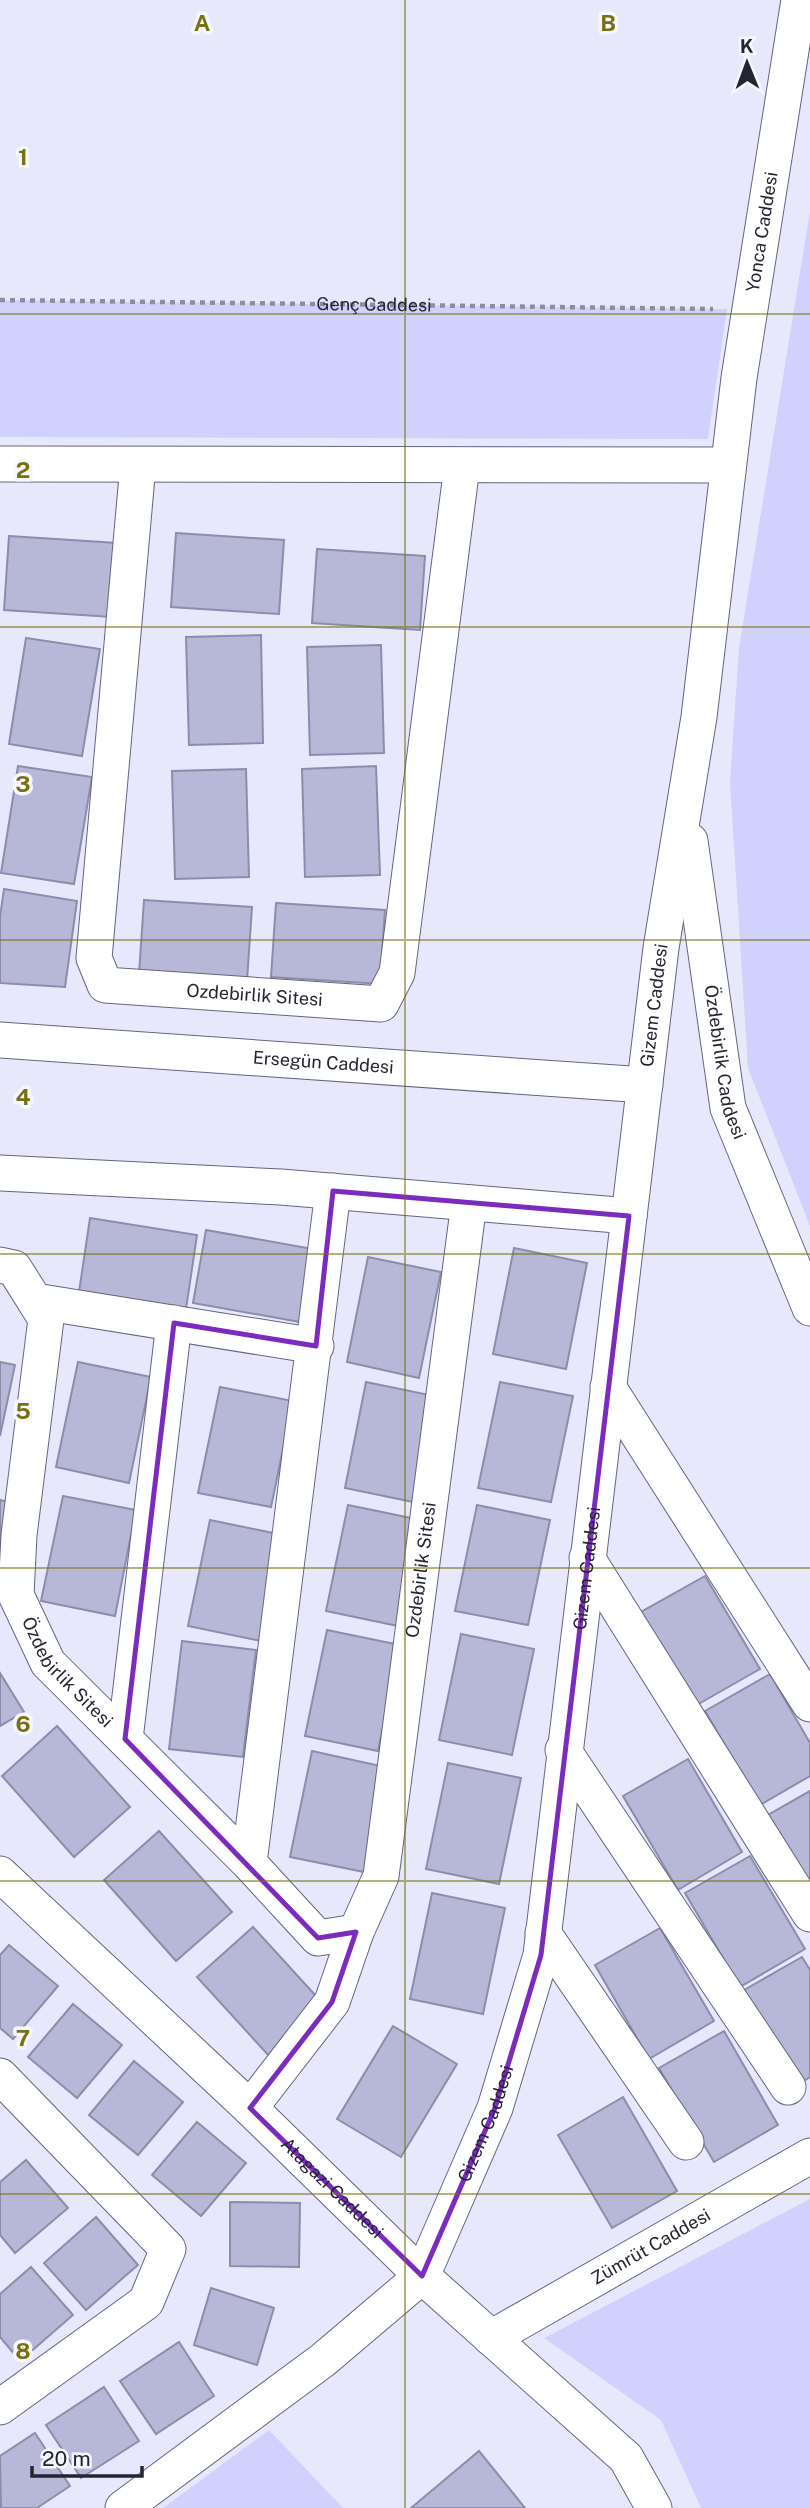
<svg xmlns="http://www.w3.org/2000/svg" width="810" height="2508" viewBox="0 0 810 2508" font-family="'Public Sans',sans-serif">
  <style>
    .green { fill: #d1d1fd }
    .building { fill: #b7b8d8; stroke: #8c8cab; stroke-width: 2 }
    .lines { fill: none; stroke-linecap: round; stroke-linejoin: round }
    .street-casing { stroke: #646481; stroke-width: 37 }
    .path { stroke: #8d8d9f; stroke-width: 4.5; stroke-dasharray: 5 5; stroke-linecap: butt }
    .street { stroke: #fff; stroke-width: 35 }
    .marked { fill: none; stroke: #7b2cbf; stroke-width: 5; stroke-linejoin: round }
    .grid { fill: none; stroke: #787112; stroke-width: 2; stroke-opacity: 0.55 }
    .labels { text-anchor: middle; stroke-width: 7; stroke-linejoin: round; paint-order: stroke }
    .street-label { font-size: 18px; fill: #252532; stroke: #f7f7fe }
    .grid-label { font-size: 23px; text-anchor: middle; font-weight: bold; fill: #787112; stroke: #f7f7fe; stroke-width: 7; stroke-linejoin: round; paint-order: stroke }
  </style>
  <rect width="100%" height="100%" fill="#e8e8fd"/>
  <g class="green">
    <path d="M810 211V1226L748 1068 730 782 739 648Z"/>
    <path d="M0 300 727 309 708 439 0 437Z"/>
    <path d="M810 2199V2508H701L661 2420 544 2338Z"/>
    <path d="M269 2430 343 2508H163Z"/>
  </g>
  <g class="building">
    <path d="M176 533 284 540 279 614 171 607Z"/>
    <path d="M9 536 117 543 112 617 4 610Z"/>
    <path d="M317 549 425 556 420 630 312 623Z"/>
    <path d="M261 635 263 743 189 745 186 637Z"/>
    <path d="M26 638 100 649 82 756 9 744Z"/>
    <path d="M381 645 384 753 310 755 307 647Z"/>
    <path d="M18 766 92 777 74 884 1 873Z"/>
    <path d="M376 766 380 875 305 877 302 769Z"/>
    <path d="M246 769 249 877 175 879 172 771Z"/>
    <path d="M4 889 77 901 65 987 0 983V917Z"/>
    <path d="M144 900 252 907 247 981 139 974Z"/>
    <path d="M276 903 385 910 380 984 271 977Z"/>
    <path d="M90 1218 197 1235 186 1309 79 1292Z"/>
    <path d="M206 1230 313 1249 300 1322 193 1303Z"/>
    <path d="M514 1248 587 1263 566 1369 493 1354Z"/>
    <path d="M368 1257 441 1272 419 1378 347 1362Z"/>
    <path d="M0 1362 15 1365 0 1436Z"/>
    <path d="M78 1362 151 1377 129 1483 56 1467Z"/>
    <path d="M366 1382 439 1397 418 1503 345 1488Z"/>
    <path d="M500 1382 573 1396 551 1502 478 1488Z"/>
    <path d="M220 1387 293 1401 271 1507 198 1493Z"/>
    <path d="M63 1496 136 1510 115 1616 41 1601Z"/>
    <path d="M0 1500 9 1502 0 1545Z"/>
    <path d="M348 1505 421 1520 398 1626 326 1611Z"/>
    <path d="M477 1505 550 1520 528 1625 455 1611Z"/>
    <path d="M210 1520 283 1535 261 1641 188 1626Z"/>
    <path d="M705 1576 760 1669 695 1706 641 1612Z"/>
    <path d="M327 1630 400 1645 378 1751 305 1736Z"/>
    <path d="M461 1634 534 1649 512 1755 439 1740Z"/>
    <path d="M182 1641 256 1650 243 1757 169 1749Z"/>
    <path d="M0 1673 24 1712 0 1726Z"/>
    <path d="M770 1674 810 1743V1776L760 1805 705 1711Z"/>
    <path d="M57 1726 130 1807 74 1857 2 1776Z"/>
    <path d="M312 1751 385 1767 364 1872 290 1857Z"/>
    <path d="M688 1759 742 1852 678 1890 623 1796Z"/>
    <path d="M448 1763 521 1778 499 1884 426 1869Z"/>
    <path d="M810 1791V1892L766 1816Z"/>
    <path d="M159 1831 232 1912 176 1961 104 1880Z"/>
    <path d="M750 1856 805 1949 740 1987 685 1893Z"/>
    <path d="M432 1893 505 1908 483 2014 410 1999Z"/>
    <path d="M253 1927 326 2007 270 2057 197 1977Z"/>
    <path d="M660 1928 714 2021 649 2059 595 1965Z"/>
    <path d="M9 1945 58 1986 13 2039 0 2028V1955Z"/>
    <path d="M802 1957 810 1970V2077L792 2088 737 1994Z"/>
    <path d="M73 2004 122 2045 77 2098 28 2057Z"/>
    <path d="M393 2026 457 2064 401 2157 337 2119Z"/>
    <path d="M724 2031 778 2125 714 2162 659 2068Z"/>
    <path d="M134 2061 183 2102 138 2155 89 2115Z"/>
    <path d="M623 2097 677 2191 612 2228 558 2135Z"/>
    <path d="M197 2122 246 2163 201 2216 152 2175Z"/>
    <path d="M26 2160 68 2208 15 2253 0 2235V2182Z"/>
    <path d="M230 2202 300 2203 299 2267 230 2266Z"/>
    <path d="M96 2217 138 2265 86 2310 44 2263Z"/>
    <path d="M31 2267 73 2315 20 2361 0 2337V2294Z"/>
    <path d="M211 2288 274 2308 257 2365 194 2345Z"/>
    <path d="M179 2342 214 2396 156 2434 120 2381Z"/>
    <path d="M104 2387 139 2441 81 2478 46 2425Z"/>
    <path d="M35 2433 70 2486 37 2508H1L0 2456Z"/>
    <path d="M479 2451 525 2508H411Z"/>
  </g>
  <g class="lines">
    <g class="street-casing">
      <g id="street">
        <path d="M0 464 728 465"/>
        <path id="s2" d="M138 465 94 958 105 985 381 1004 397 973 462 466"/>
        <path id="s3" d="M690 841 728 1108 810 1308"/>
        <path id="s4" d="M0 1040 645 1085"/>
        <path d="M0 1173 281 1187 629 1216"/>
        <path id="s5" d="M0 1265 14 1268 46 1319 19 1535 16 1595 48 1663 249 1863 318 1938 356 1932"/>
        <path d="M35 1301 316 1346"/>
        <path d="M608 1387 810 1704"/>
        <path d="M587 1558 810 1914"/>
        <path d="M125 1739 174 1323"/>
        <path d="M563 1750 788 2087"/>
        <path d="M249 1863 333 1191"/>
        <path id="s6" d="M0 1874 250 2108 422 2276 626 2458 654 2508"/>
        <path d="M543 1933 686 2142"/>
        <path d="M0 2076 168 2249 146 2302 0 2407"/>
        <path id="s7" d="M250 2108 332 2002 356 1932 381 1876 469 1203"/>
        <path id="s8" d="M491 2338 810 2156"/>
        <path id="s9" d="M123 2508 323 2360 422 2276 495 2108 541 1955 661 948 699 717 739 378 799 0"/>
      </g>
    </g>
    <path class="path" id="s1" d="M0 300 713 309"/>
    <use href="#street" class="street"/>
  </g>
  <path class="marked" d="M333 1191 629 1216 541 1955 495 2108 422 2276 250 2108 332 2002 356 1932 318 1938 125 1739 174 1323 316 1346Z"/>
  <path class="grid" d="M405 0V2508M0 314H810M0 627H810M0 940H810M0 1254H810M0 1568H810M0 1881H810M0 2194H810"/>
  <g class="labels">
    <g class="street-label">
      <text dy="6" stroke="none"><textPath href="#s9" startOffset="2459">Yonca Caddesi</textPath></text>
      <text dy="6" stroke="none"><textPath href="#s1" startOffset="374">Genç Caddesi</textPath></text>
      <text dy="6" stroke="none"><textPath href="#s2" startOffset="674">Ozdebirlik Sitesi</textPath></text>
      <text dy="6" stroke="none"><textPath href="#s9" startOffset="1678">Gizem Caddesi</textPath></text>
      <text dy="6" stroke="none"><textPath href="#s3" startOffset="224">Özdebirlik Caddesi</textPath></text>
      <text dy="6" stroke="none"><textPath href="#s4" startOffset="324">Ersegün Caddesi</textPath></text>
      <text dy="6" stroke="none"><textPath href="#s9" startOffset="1111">Gizem Caddesi</textPath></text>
      <text dy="6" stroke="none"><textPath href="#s7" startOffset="578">Ozdebirlik Sitesi</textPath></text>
      <text dy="6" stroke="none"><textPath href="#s5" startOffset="446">Özdebirlik Sitesi</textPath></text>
      <text dy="6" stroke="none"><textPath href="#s9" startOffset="544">Gizem Caddesi</textPath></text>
      <text dy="6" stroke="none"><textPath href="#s6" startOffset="457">Atagazi Caddesi</textPath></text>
      <text dy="6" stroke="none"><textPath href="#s8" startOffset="184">Zümrüt Caddesi</textPath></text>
    </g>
  </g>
  <g class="grid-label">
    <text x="202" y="31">A</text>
    <text x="608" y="31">B</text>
    <text x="23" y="165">1</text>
    <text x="23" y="478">2</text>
    <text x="23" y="792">3</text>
    <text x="23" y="1105">4</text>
    <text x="23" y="1419">5</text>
    <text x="23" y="1732">6</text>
    <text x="23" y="2046">7</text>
    <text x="23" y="2359">8</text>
  </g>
  <g transform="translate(747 63) rotate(359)" stroke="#f7f7fe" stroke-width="5" paint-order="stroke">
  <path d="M0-5L12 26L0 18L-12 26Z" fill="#252532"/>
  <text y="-10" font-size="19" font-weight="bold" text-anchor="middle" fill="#252532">K</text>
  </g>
  <path d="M32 2466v10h110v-10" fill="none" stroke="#252532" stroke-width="3.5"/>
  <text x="42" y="2466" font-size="21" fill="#252532" stroke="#f7f7fe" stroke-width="5" paint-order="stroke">20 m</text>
</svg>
